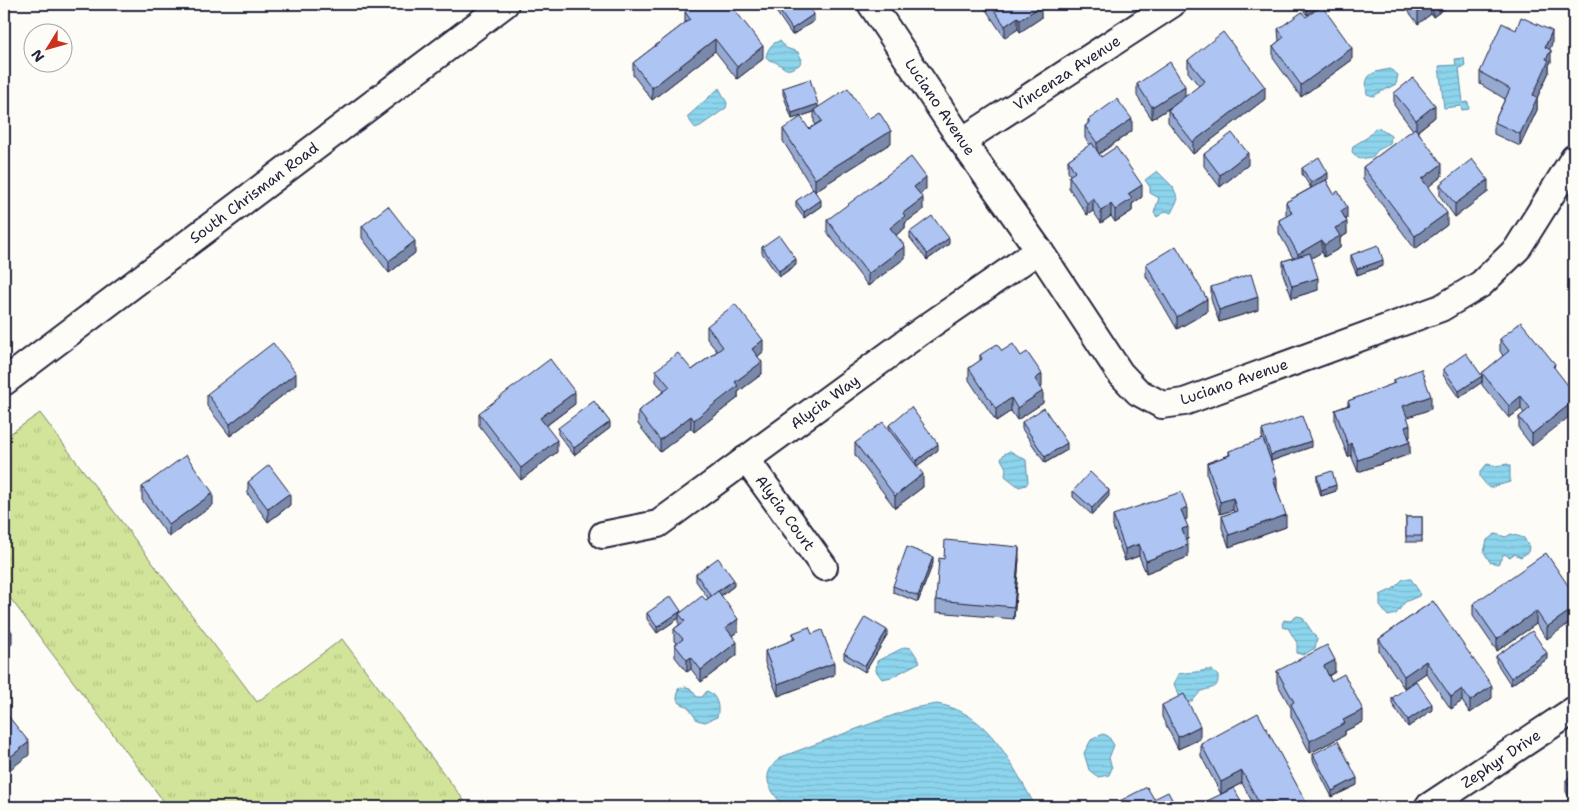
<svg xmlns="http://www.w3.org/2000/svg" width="1578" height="811" viewBox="0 0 1578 811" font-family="'Shantell Sans',sans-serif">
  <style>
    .grass { fill: url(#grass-tufts); stroke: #7a836a }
    .water { fill: url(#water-rules); stroke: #628da6 }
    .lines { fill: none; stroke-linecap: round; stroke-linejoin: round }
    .minor-casing { stroke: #22223b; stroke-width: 30 }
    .minor { stroke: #fdfcf7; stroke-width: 26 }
    .wall { fill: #96a9d0; stroke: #22223b }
    .shaded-wall { fill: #7a89a9; stroke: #22223b }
    .building { fill: #aec4f2; stroke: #22223b }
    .labels { text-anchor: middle; stroke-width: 5; stroke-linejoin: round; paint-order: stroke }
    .street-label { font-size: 15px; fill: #22223b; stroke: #fdfcf7 }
  </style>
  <defs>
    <pattern id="grass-tufts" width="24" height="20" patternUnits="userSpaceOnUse" patternTransform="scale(1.25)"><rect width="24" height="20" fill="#d1e499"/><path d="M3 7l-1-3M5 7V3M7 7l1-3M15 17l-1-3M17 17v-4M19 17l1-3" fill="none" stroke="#b3c385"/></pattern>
    <pattern id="water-rules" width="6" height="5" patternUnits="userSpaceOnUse" patternTransform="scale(1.25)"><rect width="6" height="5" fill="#8cd5ed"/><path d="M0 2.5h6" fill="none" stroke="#78b7cc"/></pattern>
  </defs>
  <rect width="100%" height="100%" fill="#fdfcf7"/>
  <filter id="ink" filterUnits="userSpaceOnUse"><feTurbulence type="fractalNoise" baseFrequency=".02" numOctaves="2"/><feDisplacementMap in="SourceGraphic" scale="10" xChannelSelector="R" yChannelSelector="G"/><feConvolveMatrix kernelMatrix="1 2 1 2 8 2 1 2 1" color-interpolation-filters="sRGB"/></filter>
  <g filter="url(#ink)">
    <path class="grass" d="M40 413 257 702 342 639 469 807H168L4 590V438Z"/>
    <g class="water">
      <path d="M780 41 786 48 798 52 802 60 799 65C786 72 788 70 777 63 772 60 770 62 766 57 767 50 772 42 780 41Z"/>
      <path d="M1464 58 1465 67 1459 68 1463 103 1468 102 1469 109 1462 110 1461 106 1444 108 1439 66 1456 65 1455 59Z"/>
      <path d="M1391 69 1398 75 1396 84 1373 96 1367 94C1363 73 1373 72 1391 69Z"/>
      <path d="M719 88 727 103 726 108 696 129 687 117Z"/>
      <path d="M1375 128 1380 129 1391 136 1390 144 1378 150 1372 157 1359 159 1352 152 1353 146 1368 137Z"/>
      <path d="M1157 171 1173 187 1178 199 1171 213 1166 211 1157 217 1154 213 1159 198 1150 193V187L1145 180Z"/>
      <path d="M1010 451 1026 460 1028 482 1026 485 1019 487 1005 476 1006 468 1001 459 1004 454Z"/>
      <path d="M1487 464 1495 466 1508 464 1510 466V482L1489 488 1480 477V472Z"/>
      <path d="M1495 534 1506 537 1511 534 1524 538 1529 547 1528 552 1521 557 1514 554 1510 557 1504 554 1498 564 1490 562 1484 552 1487 540Z"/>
      <path d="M1403 579H1411L1420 593 1419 596 1405 602 1396 614 1388 616 1380 606V595L1393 589Z"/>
      <path d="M1297 616 1302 617 1317 639 1315 648 1303 655 1297 653V643L1288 628H1284L1282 624 1284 620 1290 621Z"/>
      <path d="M905 647 911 648 920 662 892 677 882 679 876 671 877 661Z"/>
      <path d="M1206 670H1212L1218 676C1219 690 1211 687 1202 691 1197 694 1196 699 1190 702L1180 698 1174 684 1178 674C1188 672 1196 673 1206 670Z"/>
      <path d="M685 687 690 688 697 697H702L707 691C717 695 720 707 717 717L705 722 697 720 688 707 680 703 677 699 678 689Z"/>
      <path d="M937 704C990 712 1012 766 1036 807H784C769 788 758 776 781 757L913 708Z"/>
      <path d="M1103 734 1108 736 1114 745 1109 758 1112 768 1109 775 1098 777 1089 770 1084 753 1091 740Z"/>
    </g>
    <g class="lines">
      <g class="minor-casing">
        <g id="minor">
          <path d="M871 4 962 141 1039 250 1120 373 1138 392 1162 405 1184 402 1441 308 1481 284 1517 249 1574 158"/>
          <path d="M962 141 1172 4"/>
          <path d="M4 382 505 4"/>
          <path d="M746 459 824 567"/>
          <path d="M603 535 658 524 920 332 1039 250"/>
          <path d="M1428 807 1574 710"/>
        </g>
      </g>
      <use href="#minor" class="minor"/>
    </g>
    <g class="wall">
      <path d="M771 4H807L814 21 792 35Z"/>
      <path d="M982 4H1040L1041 18 1020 32 1018 29 1005 38Z"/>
      <path d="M1298 4H1322L1307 15Z"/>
      <path d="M1403 4H1448V6L1433 17 1431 14 1418 24Z"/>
      <path d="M685 12 763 59 737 79 715 51 652 100 633 75V63L685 23Z"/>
      <path d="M1306 17 1352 60 1301 97 1273 58V46L1279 41 1278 29Z"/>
      <path d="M1516 30 1552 44 1549 49 1551 62 1549 65V72L1537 98V110L1520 146 1494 134V122L1505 99 1480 84V72Z"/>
      <path d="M1188 60 1265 99 1193 154 1168 122V110L1176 104 1152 119 1137 96V84L1185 97 1199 86 1188 72Z"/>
      <path d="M783 88 818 107 868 119 891 143 815 191 821 206 804 218 796 207V201L814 191 783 141V129H809L816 125 814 122V112L792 119 783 94Z"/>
      <path d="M1394 93 1435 117 1418 131 1442 176 1428 187 1447 225 1415 249 1363 179V167L1413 130 1394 105Z"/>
      <path d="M1088 120 1132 131 1099 154 1142 197 1132 204V211L1115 222 1111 216 1101 223 1093 211 1087 215 1069 188V176L1070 175 1068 172V160L1090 145 1085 138V126L1088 124Z"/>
      <path d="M1204 154 1248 165 1220 187 1204 166Z"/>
      <path d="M1302 168 1328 179 1326 180 1347 219 1346 220 1347 234 1340 238V248L1324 257 1322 252 1311 258 1318 290 1292 298 1283 274V261L1293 258 1279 233V220L1287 216 1286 214V202L1311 188 1302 174Z"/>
      <path d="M1440 184 1488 192 1455 217 1440 196Z"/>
      <path d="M926 189 920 194 923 210 905 223V228L896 235 905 258 868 286 827 232V220Z"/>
      <path d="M362 226 415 253 389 273 362 238Z"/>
      <path d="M910 232 949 244 927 260 910 238Z"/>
      <path d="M762 247 796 265 779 277 762 253Z"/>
      <path d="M1351 255 1383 266 1357 275 1351 261Z"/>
      <path d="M1146 264 1207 312 1177 329 1146 276Z"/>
      <path d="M1211 287 1258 310 1219 322 1211 299Z"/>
      <path d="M1574 315V346L1569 344V332Z"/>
      <path d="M707 326 763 352 758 356 762 374 738 392V398L694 432 691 428 660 452 638 424V411L664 391 656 382V370H692L717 351 707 339Z"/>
      <path d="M1500 339 1555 364 1532 446 1519 429V417L1524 413 1521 409 1509 418 1482 385V373L1503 356 1500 351Z"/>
      <path d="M1002 351 1021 356 1042 387H1040L1043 403 1017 420 1011 411 996 421 969 380V368L980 361V355Z"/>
      <path d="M1443 369 1482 382 1459 398 1443 375Z"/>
      <path d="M1393 380 1431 409 1407 417 1410 437 1409 438 1410 454 1358 472 1351 455 1348 457 1335 422V410L1348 405V401L1393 384Z"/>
      <path d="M296 385 230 436 207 406V394Z"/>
      <path d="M575 404 546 426 557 452 521 480 479 425V413Z"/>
      <path d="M1022 422 1067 450 1045 463 1022 429Z"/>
      <path d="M889 425 938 450 917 466 923 487 895 508 855 455V443L889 429Z"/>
      <path d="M558 428H610L574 455 558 434Z"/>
      <path d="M1262 430 1311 447 1271 461 1262 437Z"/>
      <path d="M1229 451 1277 489 1286 527 1229 547 1222 528V516L1234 512 1233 510 1220 514 1207 475V463L1229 455Z"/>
      <path d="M1317 476 1336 491 1321 496 1317 482Z"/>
      <path d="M248 482 290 505 268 522 248 494Z"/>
      <path d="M142 487 213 505 169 537 142 500Z"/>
      <path d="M1073 491 1109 496 1092 515 1073 497Z"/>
      <path d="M1113 515 1187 519 1185 520 1188 539 1186 540 1188 557 1146 573 1139 556 1125 561 1113 527Z"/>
      <rect x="1406" y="517" width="16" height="25"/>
      <path d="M944 559H1019L1014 619 936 612V600Z"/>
      <path d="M933 563 918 602 893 592V586Z"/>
      <path d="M696 574 734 586 721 596 738 631 732 636 737 655 701 682 691 669 687 672 675 657V645L677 644 674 641V629L679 625V618L657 633 647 619V613H681L706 600 708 598 696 581Z"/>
      <path d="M1574 594 1547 639 1536 624 1497 651 1473 616V604Z"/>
      <path d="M1433 601 1492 698 1470 713 1462 701 1451 709 1426 673 1404 688 1379 651V639Z"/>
      <path d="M793 633 812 634 834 675 778 696 765 663V651L793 640Z"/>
      <path d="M887 636 865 672 844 659V653Z"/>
      <path d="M1496 656 1547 659 1511 685 1496 662Z"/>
      <path d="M1277 671 1335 672 1329 676 1331 681 1363 722 1345 731V735L1310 753 1291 716V708L1277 683Z"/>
      <path d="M1392 698 1432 710 1408 727 1392 704Z"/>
      <path d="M1162 705 1200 739 1178 749 1162 717Z"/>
      <path d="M1201 744 1306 807H1255L1242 783 1221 794 1201 756Z"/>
      <path d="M1313 754 1357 785 1332 797 1313 760Z"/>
      <path d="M1574 773V804L1566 792V780Z"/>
    </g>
    <g class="shaded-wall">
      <path d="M1307 4H1322L1307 15Z"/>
      <path d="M1428 4H1431V14L1418 24V11Z"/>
      <path d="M1434 4H1448V6L1433 17V5Z"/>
      <path d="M1041 6V18L1020 32V20Z"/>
      <path d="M814 14V21L792 35V29Z"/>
      <path d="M1018 17V29L1005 38V26Z"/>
      <path d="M1552 31V44L1545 59V47Z"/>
      <path d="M715 39V51L652 100V88Z"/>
      <path d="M763 46V59L737 79V67Z"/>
      <path d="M1352 48V60L1301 97V85Z"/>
      <path d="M1551 50V62L1549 65V72L1537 98V110L1520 146V134L1533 95 1546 59Z"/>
      <path d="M1185 86V98L1152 119V107Z"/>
      <path d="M1265 87V99L1193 154V142Z"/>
      <path d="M818 104V111L814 110V112L792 119V113Z"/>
      <path d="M1435 105V117L1416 132V120Z"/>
      <path d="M1132 119V131L1097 155V143Z"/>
      <path d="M891 131V143L815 191V179Z"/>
      <path d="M1248 153V165L1220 187V175Z"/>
      <path d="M1442 164V176L1422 192V179Z"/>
      <path d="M1328 173V179L1311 189V183Z"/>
      <path d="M926 177V189L914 199V187Z"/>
      <path d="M1488 180V192L1455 217V204Z"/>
      <path d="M1142 185V197L1132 204V211L1115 222V210L1128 194Z"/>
      <path d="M923 198V210L905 223V228L890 240V228L903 213Z"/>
      <path d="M1093 198V211L1087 215V203Z"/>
      <path d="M821 200V206L804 218V212Z"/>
      <path d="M1111 204V216L1101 223V211Z"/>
      <path d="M1347 207V219L1341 223V211Z"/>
      <path d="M1447 213V225L1415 249V236Z"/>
      <path d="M1347 222V234L1340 238V248L1324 257V245L1335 228Z"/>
      <path d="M949 238V244L927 260V254Z"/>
      <path d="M1322 240V252L1298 266V254Z"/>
      <path d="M415 241V253L389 273V261Z"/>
      <path d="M905 246V258L868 286V274Z"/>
      <path d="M796 259V265L779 277V271Z"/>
      <path d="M1383 260V266L1357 275V269Z"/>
      <path d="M1318 278V290L1292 298V286Z"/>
      <path d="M1258 297V310L1219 322V310Z"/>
      <path d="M1207 299V312L1177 329V317Z"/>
      <path d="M763 340V352L752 361V349Z"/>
      <path d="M762 362V374L738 392V398L694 432V420L735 382Z"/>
      <path d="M296 373V385L230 436V424Z"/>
      <path d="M1042 374V387L1035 391V379Z"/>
      <path d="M1482 376V382L1459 398V391Z"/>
      <path d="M1043 391V403L1017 420V408Z"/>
      <path d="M575 392V404L540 430V418Z"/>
      <path d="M1431 396V409L1403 419V406Z"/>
      <path d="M1521 396V409L1509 418V406Z"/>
      <path d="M1011 398V411L996 421V409Z"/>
      <path d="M1574 401V413L1532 446V434Z"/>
      <path d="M691 416V428L660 452V440Z"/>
      <path d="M610 422V428L574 455V448Z"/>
      <path d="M1410 425V437L1405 439V427Z"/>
      <path d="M557 440V452L521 480V468Z"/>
      <path d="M1311 441V447L1271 461V455Z"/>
      <path d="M1410 442V454L1358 472V460Z"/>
      <path d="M1067 443V450L1045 463V457Z"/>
      <path d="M1351 443V455L1348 457V445Z"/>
      <path d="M938 444V450L916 467V461Z"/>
      <path d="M923 474V487L895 508V496Z"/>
      <path d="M1277 478V490L1273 479Z"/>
      <path d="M1336 485V491L1321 496V490Z"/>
      <path d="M1109 490V496L1092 515V508Z"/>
      <path d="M213 493V505L169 537V525Z"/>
      <path d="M290 493V505L268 522V509Z"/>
      <path d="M1233 498V510L1220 514V502Z"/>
      <path d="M1187 507V519L1181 522V510Z"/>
      <path d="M1286 515V527L1229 547V535Z"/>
      <path d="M1188 527V539L1182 542V529Z"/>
      <path d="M1139 544V556L1125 561V549Z"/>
      <path d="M1188 545V557L1146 573V561Z"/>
      <path d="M1019 547V559L1014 619V607Z"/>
      <path d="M933 557V563L918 602V596Z"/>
      <path d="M734 580V586L712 602V596Z"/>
      <path d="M1574 608V620L1547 639V627Z"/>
      <path d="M681 611V616L679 614V618L657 633V627Z"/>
      <path d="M1536 611V624L1497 651V639Z"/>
      <path d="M738 619V631L726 640V628Z"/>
      <path d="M887 630V636L865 672V666Z"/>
      <path d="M12 632V644L4 650V637Z"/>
      <path d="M737 642V655L701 682V670Z"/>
      <path d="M1547 653V659L1511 685V678Z"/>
      <path d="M691 657V669L687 672V660Z"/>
      <path d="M1335 660V672L1324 678V666Z"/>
      <path d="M1426 661V673L1404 688V676Z"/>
      <path d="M834 663V675L778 696V684Z"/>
      <path d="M1492 686V698L1470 713V701Z"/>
      <path d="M1462 689V701L1451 709V697Z"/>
      <path d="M1432 704V710L1408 727V720Z"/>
      <path d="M1363 710V722L1345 731V735L1310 753V741L1343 720Z"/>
      <path d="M1200 726V739L1178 749V737Z"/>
      <path d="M29 742V755L4 774V762Z"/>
      <path d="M1242 771V783L1221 794V782Z"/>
      <path d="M1357 778V785L1332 797V791Z"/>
      <path d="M1275 802V807H1264Z"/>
      <path d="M1306 802V807H1295Z"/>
    </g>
    <g class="building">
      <path d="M696 4H730L763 46 737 67 715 39 652 88 633 63 690 19 685 12Z"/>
      <path d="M775 4H807L814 14 792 29Z"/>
      <path d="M990 4H1040L1041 6 1020 20 1018 17 1005 26Z"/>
      <path d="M1412 4H1428L1418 11Z"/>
      <path d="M1322 6 1352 48 1301 85 1273 46 1284 37 1278 29 1302 12 1306 17Z"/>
      <path d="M1521 17 1552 31 1545 47 1551 50 1546 59 1549 60 1533 95 1537 98 1520 134 1494 122 1510 89 1480 72 1502 23 1516 30Z"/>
      <path d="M1223 32 1265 87 1193 142 1168 110 1205 81 1188 60Z"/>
      <path d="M1170 62 1185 86 1152 107 1137 84Z"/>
      <path d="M1413 78 1435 105 1416 120 1394 93Z"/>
      <path d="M810 79 818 104 792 113 783 88Z"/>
      <path d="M848 88 868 119 879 112 891 131 815 179 783 129 801 117 809 129 822 121 814 110Z"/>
      <path d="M1117 99 1132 119 1097 143 1085 126 1090 122 1088 120Z"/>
      <path d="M1415 128 1442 164 1422 179 1447 213 1415 236 1363 167Z"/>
      <path d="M1232 133 1248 153 1220 175 1204 154Z"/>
      <path d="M1092 143 1101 157 1116 147 1142 185 1128 194 1132 199 1115 210 1111 204 1101 211 1093 198 1087 203 1069 176 1075 172 1068 160Z"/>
      <path d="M911 157 926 177 914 187 923 198 903 213 905 216 890 228 905 246 868 274 827 220Z"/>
      <path d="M1319 157 1328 173 1311 183 1302 168Z"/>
      <path d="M1472 159 1488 180 1455 204 1440 184Z"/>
      <path d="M1326 180 1334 194 1338 191 1347 207 1341 211 1347 222 1335 228 1340 236 1324 245 1322 240 1298 254 1279 220 1292 213 1286 202Z"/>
      <path d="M813 189 821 200 804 212 796 201Z"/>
      <path d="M388 206 415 241 389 261 362 226Z"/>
      <path d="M932 216 949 238 927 254 910 232Z"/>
      <path d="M779 235 796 259 779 271 762 247Z"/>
      <path d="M1378 245 1383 260 1357 269 1351 255Z"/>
      <path d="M1176 246 1207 299 1177 317 1146 264Z"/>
      <path d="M1310 253 1318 278 1292 286 1283 261Z"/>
      <path d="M1251 274 1258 297 1219 310 1211 287Z"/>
      <path d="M735 304 763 340 752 349 762 362 735 382 738 386 694 420 691 416 660 440 638 411 670 387 656 370 678 353 692 370 723 347 707 326Z"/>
      <path d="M1574 315V334L1569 332Z"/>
      <path d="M1521 322 1555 364 1553 366 1574 393V401L1532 434 1519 417 1530 408 1521 396 1509 406 1482 373 1509 351 1500 339Z"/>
      <path d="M273 343 296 373 230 424 207 394Z"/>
      <path d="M997 344 1002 351 1013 344 1021 356 1027 352 1042 374 1035 379 1043 391 1017 408 1011 398 996 409 969 368 982 359 980 355Z"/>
      <path d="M1466 353 1482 376 1459 391 1443 369Z"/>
      <path d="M550 359 575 392 540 418 557 440 521 468 479 413Z"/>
      <path d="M1421 369 1431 396 1403 406 1410 425 1405 427 1410 442 1358 460 1351 443 1348 445 1335 410 1350 405 1348 401 1395 383 1393 380Z"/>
      <path d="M594 401 610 422 574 448 558 428Z"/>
      <path d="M911 407 938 444 916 461 889 425Z"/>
      <path d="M1044 408 1067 443 1045 457 1022 422Z"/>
      <path d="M1302 416 1311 441 1271 455 1262 430Z"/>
      <path d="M883 422 923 474 895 496 855 443Z"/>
      <path d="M1263 439 1277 478 1273 479 1286 515 1229 535 1222 516 1237 511 1233 498 1220 502 1207 463 1230 455 1229 451Z"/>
      <path d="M186 455 213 493 169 525 142 487Z"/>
      <path d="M269 465 290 493 268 509 248 482Z"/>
      <path d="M1332 471 1336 485 1321 490 1317 476Z"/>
      <path d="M1090 472 1109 490 1092 508 1073 491Z"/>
      <path d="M1181 492 1187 507 1181 510 1188 527 1182 529 1188 545 1146 561 1139 544 1125 549 1113 515Z"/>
      <rect x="1406" y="517" width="16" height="19"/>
      <path d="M945 540 1019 547 1014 607 936 600 939 558 944 559Z"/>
      <path d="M907 547 933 557 918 596 893 586Z"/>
      <path d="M1546 553 1574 594V608L1547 627 1536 611 1497 639 1473 604Z"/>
      <path d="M718 558 734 580 711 596 696 574Z"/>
      <path d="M718 591 738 619 726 628 737 642 701 670 691 657 687 660 675 645 683 639 674 629 685 621 679 614 702 596 706 600Z"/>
      <path d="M671 596 681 611 657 627 647 613Z"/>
      <path d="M1433 601 1492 686 1470 701 1462 689 1451 697 1426 661 1404 676 1379 639Z"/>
      <path d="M865 617 887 630 865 666 844 653Z"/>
      <path d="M4 621 12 632 4 637Z"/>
      <path d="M809 627 812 634 822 630 834 663 778 684 765 651 795 639 793 633Z"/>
      <path d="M1532 631 1547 653 1511 678 1496 656Z"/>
      <path d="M1327 645 1335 660 1324 666 1331 681 1344 674 1363 710 1343 720 1345 723 1310 741 1291 704 1294 702 1277 671Z"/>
      <path d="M1416 681 1432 704 1408 720 1392 698Z"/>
      <path d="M1184 694 1200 726 1178 737 1162 705Z"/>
      <path d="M4 711 29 742 4 762Z"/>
      <path d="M1258 713 1306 802 1295 807H1278L1275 802 1264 807H1261L1242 771 1221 782 1201 744Z"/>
      <path d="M1338 741 1357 778 1332 791 1313 754Z"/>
      <path d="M1574 773V791L1566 780Z"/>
      <path d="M1147 787 1154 799 1168 792 1176 807H1108Z"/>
      <path d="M1234 788 1244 807H1210L1207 801Z"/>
      <path d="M1541 803 1544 807H1534Z"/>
    </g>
  </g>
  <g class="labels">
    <g class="street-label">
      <text transform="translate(1067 73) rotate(-33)" y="5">Vincenza Avenue</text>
      <text transform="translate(940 107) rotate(56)" y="5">Luciano Avenue</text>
      <text transform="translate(254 193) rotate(-37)" y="5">South Chrisman Road</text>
      <text transform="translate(1234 382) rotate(-19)" y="5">Luciano Avenue</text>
      <text transform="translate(825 402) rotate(-36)" y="5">Alycia Way</text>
      <text transform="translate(785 513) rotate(54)" y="5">Alycia Court</text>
      <text transform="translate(1501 759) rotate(-34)" y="5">Zephyr Drive</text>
    </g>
  </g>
  <rect width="1578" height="811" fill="none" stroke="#fdfcf7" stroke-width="20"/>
  <rect x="10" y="10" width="1558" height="791" fill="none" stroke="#22223b" stroke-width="2" filter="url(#ink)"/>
  <g transform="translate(48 48) rotate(233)"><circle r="24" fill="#fdfcf7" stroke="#a5a5ac"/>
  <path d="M0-4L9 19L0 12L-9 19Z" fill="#c8321e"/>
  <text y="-8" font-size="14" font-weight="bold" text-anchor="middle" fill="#22223b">N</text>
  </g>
</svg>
